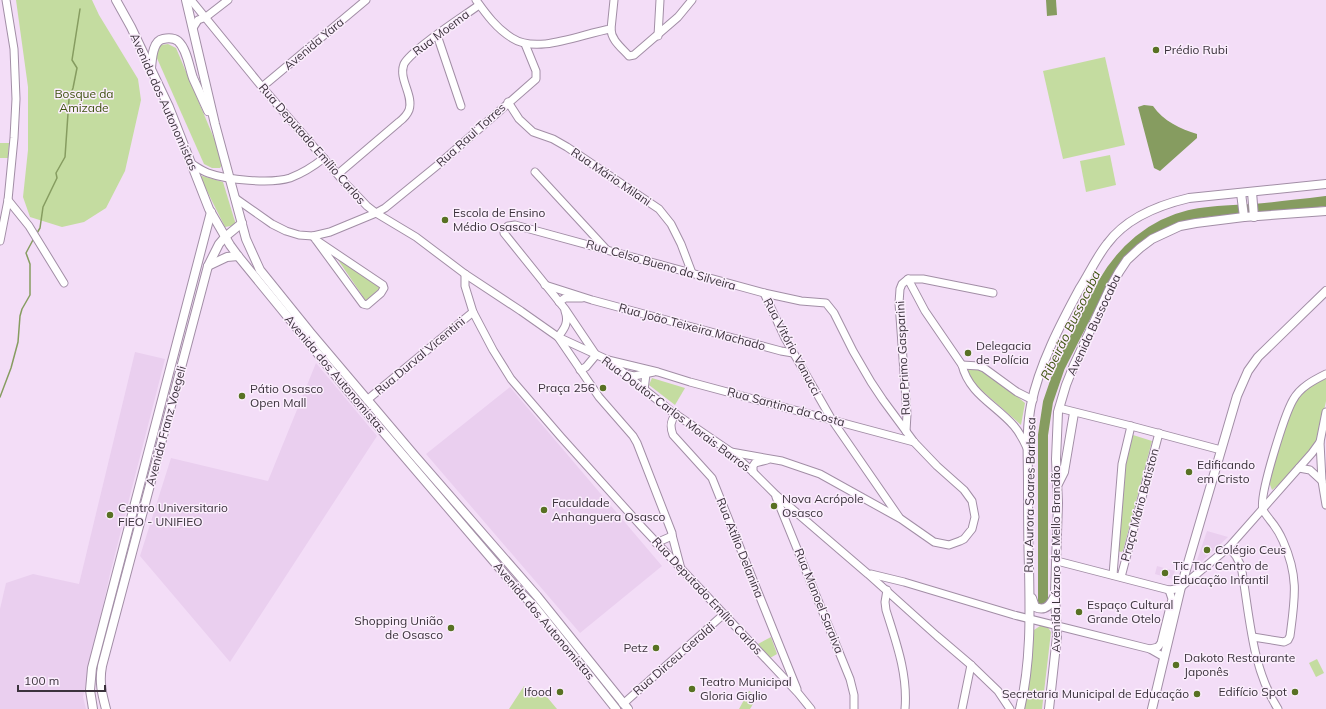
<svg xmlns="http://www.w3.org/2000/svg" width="1326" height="709" viewBox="0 0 1326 709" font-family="Mulish,sans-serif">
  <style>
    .built { fill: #eacfef }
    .green { fill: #c4dca0 }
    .water { fill: #869c60 }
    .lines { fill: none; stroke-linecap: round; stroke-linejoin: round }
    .stream { stroke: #869c60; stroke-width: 1.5 }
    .river { stroke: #869c60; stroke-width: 10 }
    .minor-casing { stroke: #a28ea6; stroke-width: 9 }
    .major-casing { stroke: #a28ea6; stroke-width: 10 }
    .minor { stroke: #fff; stroke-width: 7 }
    .major { stroke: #fff; stroke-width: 8 }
    .poi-dot { fill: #587123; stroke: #fbeefd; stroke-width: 1.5 }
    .labels { text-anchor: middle; stroke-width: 3; stroke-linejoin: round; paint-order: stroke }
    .street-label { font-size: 12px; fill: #3b323c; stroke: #fbeefd }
    .poi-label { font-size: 12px; fill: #3b323c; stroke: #fbeefd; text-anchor: start }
    .park-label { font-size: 12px; fill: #3e520e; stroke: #fbeefd }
    .water-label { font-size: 13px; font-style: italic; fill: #3f5310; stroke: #fbeefd }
  </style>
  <rect width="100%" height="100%" fill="#f3ddf7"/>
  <g class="built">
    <path d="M135 352 165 359 110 574 83 697 86 709H0V609L6 583 33 574 79 584Z"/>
    <path d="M316 363 377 436 230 662 140 556 171 458 268 481Z"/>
    <path d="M510 387 662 566 580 633 426 454Z"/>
    <path d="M1207 531 1228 537 1199 564 1196 563Z"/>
    <path d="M1157 566 1175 571 1172 579 1155 574Z"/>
  </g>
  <g class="green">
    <path d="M16 0H92L99 15 138 79 141 100 125 171 106 208 84 222 62 227 30 217 23 197 28 150V87Z"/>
    <path d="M168 44 176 48 224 162 220 168H212L204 164 156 56 158 49 161 45Z"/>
    <path d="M1105 57 1125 145 1063 159 1043 71Z"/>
    <path d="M0 143H9L8 158H0Z"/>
    <path d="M1110 155 1116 185 1086 192 1080 161Z"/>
    <path d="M199 175 223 182 236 225 225 227Z"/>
    <path d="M334 254 381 287 366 301Z"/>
    <path d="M971 368C993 372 1008 389 1025 403L1021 425 972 382 966 370Z"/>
    <path d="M652 378 685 388 675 405 649 385Z"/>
    <path d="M1326 379V401L1318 442 1294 472 1272 490 1269 482 1284 429 1296 399 1312 385Z"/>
    <path d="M1133 435 1152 441 1123 551 1121 552 1118 551 1125 464Z"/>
    <path d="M1040 626H1047L1051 632 1042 709H1024L1034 630Z"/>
    <path d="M771 637 777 654 770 658 758 644Z"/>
    <path d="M1317 659 1324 673 1316 677 1309 663Z"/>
    <path d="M524 686 527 689 532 690 537 696 547 697 557 709H509Z"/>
    <path d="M749 691 758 696 750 709H739Z"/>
  </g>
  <g class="water">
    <path d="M1046 0H1056L1057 15 1047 16Z"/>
    <path d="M1144 105 1153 106C1163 121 1181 129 1197 134V138L1160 171 1154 168 1138 107Z"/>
  </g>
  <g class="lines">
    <g class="stream">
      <path d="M37 233 40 228 43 207 57 178 56 173 65 157 69 99 73 88 77 68 72 60 80 9"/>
      <path d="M0 397 11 368 18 342 20 316 22 309 30 295V264L26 253 34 238"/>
    </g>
    <path class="river" d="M1043 601V435L1048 402 1060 367 1103 283C1122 250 1151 224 1189 215 1210 210 1232 210 1253 209 1277 207 1302 204 1326 201"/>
    <g class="minor-casing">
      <g id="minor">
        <path d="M191 0 262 87 345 183 367 206 376 213 416 237 465 274 521 311 558 337 608 360 671 411 731 452 753 472 776 495 868 574 937 636 971 665 998 691 1010 709"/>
        <path d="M476 0C486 14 497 29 512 38 538 55 583 33 611 29L614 0"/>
        <path d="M193 28 198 20 206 17 228 0"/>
        <path d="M611 29C611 40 622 48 629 56L634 55 678 17 692 0"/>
        <path d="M437 35 461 106"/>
        <path d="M658 36 660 0"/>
        <path d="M262 87 366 0"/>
        <path d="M508 102 519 119 533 132 553 139 567 147 659 209 671 224 681 244 692 273"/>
        <path d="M192 164C197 167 202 171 208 173 227 180 271 184 290 178 303 173 314 166 324 158"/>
        <path d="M535 172 606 249"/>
        <path d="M338 174 399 122C403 119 407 115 409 110 414 95 398 79 404 64 411 50 464 16 479 5"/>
        <path d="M235 198 272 224 286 231 299 235 313 236 330 232 376 213 385 208 439 164 536 79V71L525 44"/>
        <path d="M8 200 29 226 64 283"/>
        <path d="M313 236 316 240 363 304 367 305 381 293 384 288 383 285 316 240"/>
        <path d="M0 241 8 200 14 138 16 99 14 49 6 0"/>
        <path d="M465 274V286L473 312 493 350 511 379 561 437 642 527 798 693 811 709"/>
        <path d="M908 279 925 311 962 365C969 394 996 405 1014 426 1020 433 1024 441 1028 450"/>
        <path d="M545 285 592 300 781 351 793 353"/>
        <path d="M764 293 785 338 832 420 899 517"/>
        <path d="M559 302 565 298H582"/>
        <path d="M565 311C569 322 565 328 558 337L599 397 633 436 637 443 672 533V536L656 543"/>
        <path d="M596 355 565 309 504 233V230L508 226 515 225 764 293 801 301 826 303 834 313 853 351 871 382 883 400 914 442 937 466 964 490 972 501 975 517 972 529 964 539 960 541 949 545 934 542 901 519 820 474 782 461 731 452"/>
        <path d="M608 360 658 372 690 382 914 442"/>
        <path d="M962 365 979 366 984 368 1017 392 1033 400"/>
        <path d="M580 370 586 367 596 355"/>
        <path d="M625 374 634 376 654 372"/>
        <path d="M644 390 646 374"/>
        <path d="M367 400 473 312"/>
        <path d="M1059 408 1131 426 1221 450"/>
        <path d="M676 414C670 421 670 427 673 435L712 478 797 689"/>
        <path d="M906 431 907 414 899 303 900 289 902 284 908 279H923L993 293"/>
        <path d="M1320 442 1322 481 1326 505"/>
        <path d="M1299 468 1310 470 1322 481"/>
        <path d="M753 472V466L755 463 767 460"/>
        <path d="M776 497 850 679 854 695V709"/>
        <path d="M672 535 681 569"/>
        <path d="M1229 547 1236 556 1241 566C1250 615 1251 667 1278 709"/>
        <path d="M1057 561 1169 590 1176 589 1181 587 1229 547 1312 453 1320 442 1326 412"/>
        <path d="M871 574 904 582 1014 615 1150 649 1164 657"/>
        <path d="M1113 575 1122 464 1131 426"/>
        <path d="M1121 577 1159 433"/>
        <path d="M887 590 885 602 886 610C896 642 908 674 905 709"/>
        <path d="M1253 637 1284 642 1288 640 1290 636C1295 598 1299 577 1283 541 1280 534 1275 526 1270 520 1268 517 1265 514 1263 510 1258 497 1285 414 1293 400 1300 387 1314 380 1326 374"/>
        <path d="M1150 649 1158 647 1161 643 1172 599 1169 590"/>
        <path d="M623 704 724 614"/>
        <path d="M962 709 971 665"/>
      </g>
    </g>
    <g class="major-casing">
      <g id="major">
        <path d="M116 0 131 27 169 107 209 209 230 245 238 256 350 393 519 591 535 607 616 709"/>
        <path d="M186 0 215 124 246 239 260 270 310 332 415 456 537 596 628 709"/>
        <path d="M151 68C152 60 152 41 163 39 168 38 174 38 178 41 187 49 189 67 193 78 198 89 203 100 208 111"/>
        <path d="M1252 192 1254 217"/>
        <path d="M1241 193 1244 217"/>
        <path d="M208 266 227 257 238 256"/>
        <path d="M1058 484 1064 472 1074 413"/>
        <path d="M1032 598 1035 607C1046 612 1051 604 1055 595"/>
        <path d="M93 709 90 690 92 668 211 212"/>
        <path d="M106 709C102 694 99 682 102 666L208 266 219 244 225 237 242 223"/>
        <path d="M1020 709C1031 663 1030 615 1029 568 1028 540 1028 511 1028 483 1028 457 1026 430 1031 405 1039 365 1061 323 1080 288 1089 274 1096 258 1107 244 1126 218 1159 205 1189 198L1326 184"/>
        <path d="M1049 709 1057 636 1055 595 1058 503 1056 459 1058 412 1066 385 1074 365 1110 288 1119 272 1127 260 1140 248 1152 239 1180 226 1196 223 1244 217 1326 211"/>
        <path d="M1152 709 1181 587 1237 396 1248 371 1258 357 1326 291"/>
      </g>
    </g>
    <use href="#minor" class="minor"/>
    <use href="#major" class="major"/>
  </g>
  <g class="poi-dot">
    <circle cx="1156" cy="50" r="4"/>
    <circle cx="445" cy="220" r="4"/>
    <circle cx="968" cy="353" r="4"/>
    <circle cx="603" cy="388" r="4"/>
    <circle cx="242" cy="396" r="4"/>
    <circle cx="1189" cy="472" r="4"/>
    <circle cx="774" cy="506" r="4"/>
    <circle cx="544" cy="510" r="4"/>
    <circle cx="110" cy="515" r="4"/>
    <circle cx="1207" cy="550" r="4"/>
    <circle cx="1165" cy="573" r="4"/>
    <circle cx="1079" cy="612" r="4"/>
    <circle cx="451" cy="628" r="4"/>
    <circle cx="656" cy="648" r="4"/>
    <circle cx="1176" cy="665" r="4"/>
    <circle cx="692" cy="689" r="4"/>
    <circle cx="560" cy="692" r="4"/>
    <circle cx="1295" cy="692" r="4"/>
    <circle cx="1197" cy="694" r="4"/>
  </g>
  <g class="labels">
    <g class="street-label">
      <text transform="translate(441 33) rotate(-37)" y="4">Rua Moema</text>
      <text transform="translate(314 44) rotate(-40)" y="4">Avenida Yara</text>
      <text transform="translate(164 102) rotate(66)" y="4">Avenida dos Autonomistas</text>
      <text transform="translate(471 135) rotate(-42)" y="4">Rua Raul Torres</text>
      <text transform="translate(312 144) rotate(49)" y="4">Rua Deputado Emílio Carlos</text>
      <text transform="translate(611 177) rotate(34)" y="4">Rua Mário Milani</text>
      <text transform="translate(661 265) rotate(16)" y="4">Rua Celso Bueno da Silveira</text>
      <text transform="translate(1094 325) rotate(-65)" y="4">Avenida Bussocaba</text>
      <text transform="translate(692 327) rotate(15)" y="4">Rua João Teixeira Machado</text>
      <text transform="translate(792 347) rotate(62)" y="4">Rua Vitório Vanucci</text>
      <text transform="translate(420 356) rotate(-40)" y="4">Rua Durval Vicentini</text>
      <text transform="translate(903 358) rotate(-93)" y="4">Rua Primo Gasparini</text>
      <text transform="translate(335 374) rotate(50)" y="4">Avenida dos Autonomistas</text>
      <text transform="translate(786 407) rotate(15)" y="4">Rua Santina da Costa</text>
      <text transform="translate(676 414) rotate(37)" y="4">Rua Doutor Carlos Morais Barros</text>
      <text transform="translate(166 426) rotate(-75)" y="4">Avenida Franz Voegeli</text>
      <text transform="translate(1030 495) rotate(-89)" y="4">Rua Aurora Soares Barbosa</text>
      <text transform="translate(1140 505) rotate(-75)" y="4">Praça Mário Batiston</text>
      <text transform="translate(740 548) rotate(68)" y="4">Rua Atílio Delanina</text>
      <text transform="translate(1056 559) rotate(-90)" y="4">Avenida Lázaro de Mello Brandão</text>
      <text transform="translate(707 596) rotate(47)" y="4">Rua Deputado Emílio Carlos</text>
      <text transform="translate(819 601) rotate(68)" y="4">Rua Manoel Saraiva</text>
      <text transform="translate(544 621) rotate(50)" y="4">Avenida dos Autonomistas</text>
      <text transform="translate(674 659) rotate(-41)" y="4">Rua Dirceu Geraldi</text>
    </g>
    <g class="poi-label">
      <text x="1164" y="54">Prédio Rubi</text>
      <text x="453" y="217">Escola de Ensino<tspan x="453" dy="14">Médio Osasco I</tspan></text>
      <text x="976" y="350">Delegacia<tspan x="976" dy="14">de Polícia</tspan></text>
      <text x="595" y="392" text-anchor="end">Praça 256</text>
      <text x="250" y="393">Pátio Osasco<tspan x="250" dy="14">Open Mall</tspan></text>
      <text x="1197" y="469">Edificando<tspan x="1197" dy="14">em Cristo</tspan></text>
      <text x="782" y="503">Nova Acrópole<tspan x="782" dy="14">Osasco</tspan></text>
      <text x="552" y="507">Faculdade<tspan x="552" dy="14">Anhanguera Osasco</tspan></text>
      <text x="118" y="512">Centro Universitario<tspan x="118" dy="14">FIEO - UNIFIEO</tspan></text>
      <text x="1215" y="554">Colégio Ceus</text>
      <text x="1173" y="570">Tic Tac Centro de<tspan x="1173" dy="14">Educação Infantil</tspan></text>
      <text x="1087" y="609">Espaço Cultural<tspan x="1087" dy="14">Grande Otelo</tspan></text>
      <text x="443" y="625" text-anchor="end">Shopping União<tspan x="443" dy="14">de Osasco</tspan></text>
      <text x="648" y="652" text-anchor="end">Petz</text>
      <text x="1184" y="662">Dakoto Restaurante<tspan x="1184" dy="14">Japonês</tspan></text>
      <text x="700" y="686">Teatro Municipal<tspan x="700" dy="14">Gloria Giglio</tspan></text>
      <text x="552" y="696" text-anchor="end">Ifood</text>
      <text x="1287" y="696" text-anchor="end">Edifício Spot</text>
      <text x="1189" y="698" text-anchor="end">Secretaria Municipal de Educação</text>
    </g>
    <g class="park-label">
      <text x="84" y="98">Bosque da<tspan x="84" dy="14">Amizade</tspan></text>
    </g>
    <g class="water-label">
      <text transform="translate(1070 325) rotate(-64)" y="5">Ribeirão Bussocaba</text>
    </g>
  </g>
  <path d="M18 685v6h87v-6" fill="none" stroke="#3b323c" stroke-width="2"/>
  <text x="24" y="685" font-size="12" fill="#3b323c" stroke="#fbeefd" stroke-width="3" paint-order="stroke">100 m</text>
</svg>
